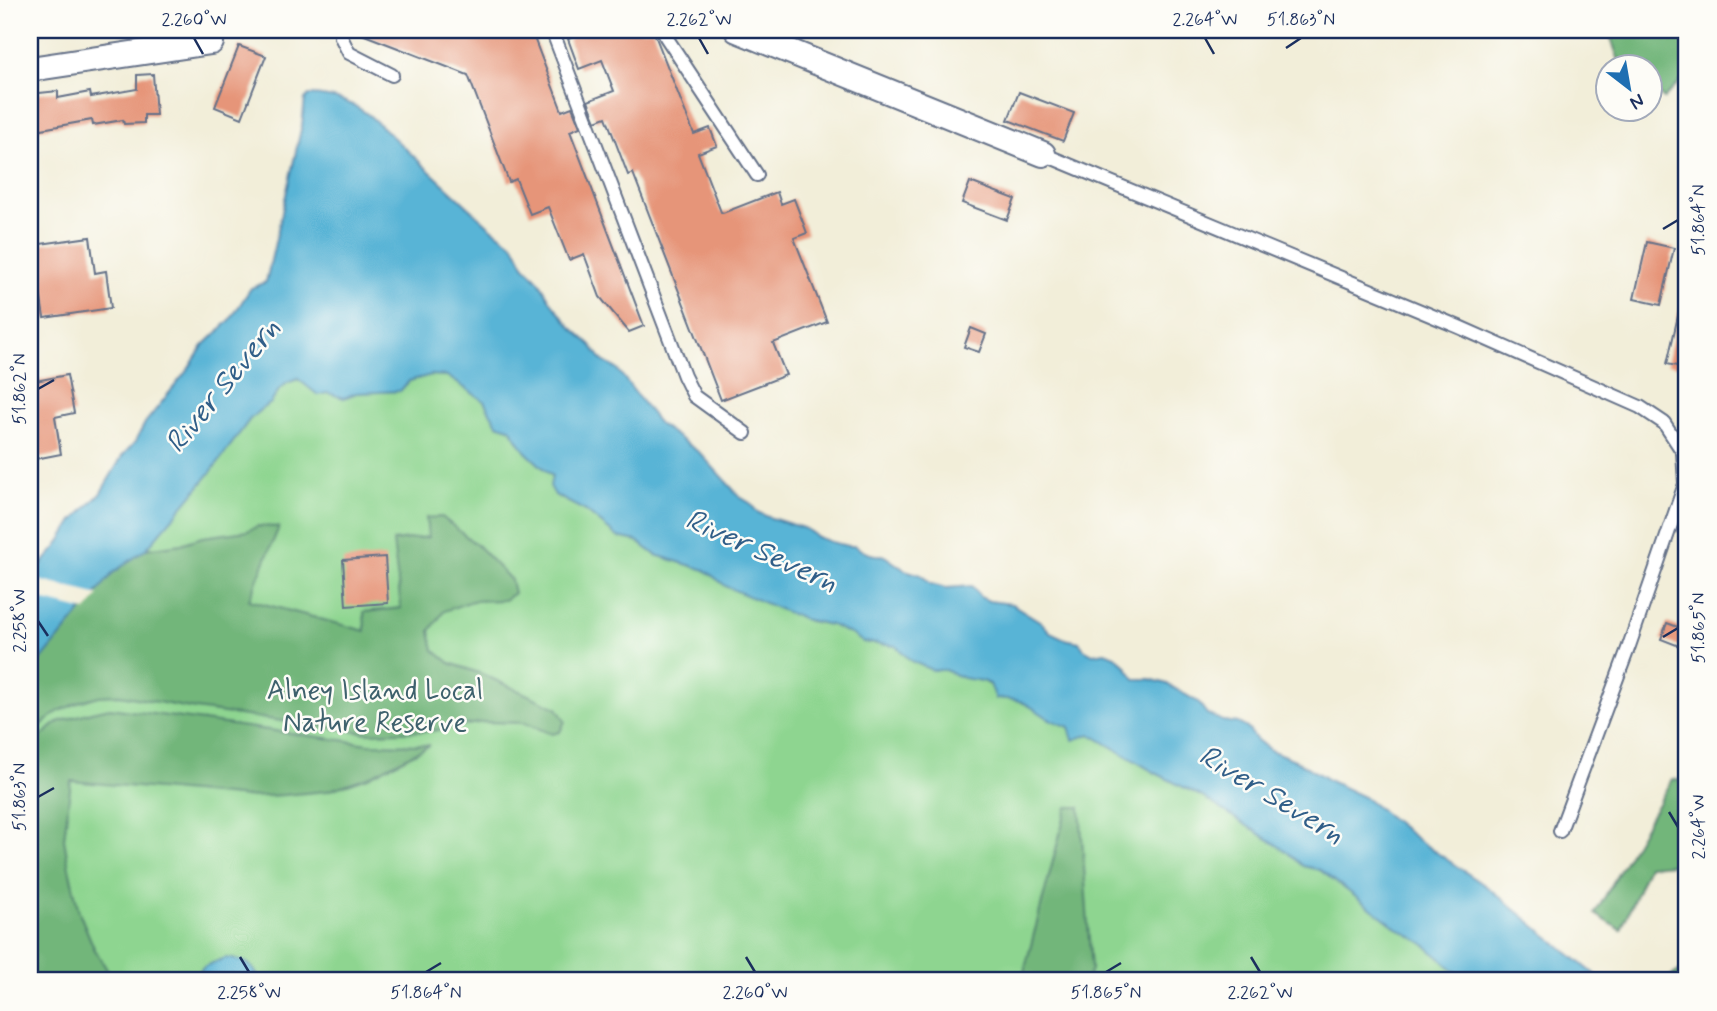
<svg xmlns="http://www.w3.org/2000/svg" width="1717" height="1011" viewBox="0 0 1717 1011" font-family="Mynerve,sans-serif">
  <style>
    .green { fill: #8ed590; stroke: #548277; stroke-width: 2 }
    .forest { fill: #72b67a; stroke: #46726c; stroke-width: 2 }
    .water { fill: #58b4d6; stroke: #3a729a; stroke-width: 2 }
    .pier { fill: #f2eed9 }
    .building { fill: #e69579 }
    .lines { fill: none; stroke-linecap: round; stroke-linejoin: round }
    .service-casing { stroke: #667289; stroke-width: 16 }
    .minor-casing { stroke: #667289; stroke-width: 28 }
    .service { stroke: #fff; stroke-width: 12 }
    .minor { stroke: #fff; stroke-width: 24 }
    .ticks { fill: none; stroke: #1b2f5e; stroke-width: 2.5 }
    .labels { text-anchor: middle; stroke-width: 5; stroke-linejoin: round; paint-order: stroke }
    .park-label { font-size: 28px; fill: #3e616d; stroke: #fdfcf7 }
    .water-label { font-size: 30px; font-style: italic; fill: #305e88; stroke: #fdfcf7 }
    .neatline { fill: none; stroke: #1b2f5e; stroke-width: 2.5 }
    .ticks-label { font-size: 18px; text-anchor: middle; fill: #1b2f5e }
  </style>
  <rect width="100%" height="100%" fill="#fdfcf7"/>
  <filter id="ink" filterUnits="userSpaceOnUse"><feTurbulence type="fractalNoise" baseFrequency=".0143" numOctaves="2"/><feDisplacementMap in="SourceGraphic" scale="14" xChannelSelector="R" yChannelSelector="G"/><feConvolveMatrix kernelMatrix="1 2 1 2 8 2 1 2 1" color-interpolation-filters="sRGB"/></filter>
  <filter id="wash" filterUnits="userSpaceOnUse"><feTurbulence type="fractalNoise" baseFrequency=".00686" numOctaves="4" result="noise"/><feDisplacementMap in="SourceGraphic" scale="28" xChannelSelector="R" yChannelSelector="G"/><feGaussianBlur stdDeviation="1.57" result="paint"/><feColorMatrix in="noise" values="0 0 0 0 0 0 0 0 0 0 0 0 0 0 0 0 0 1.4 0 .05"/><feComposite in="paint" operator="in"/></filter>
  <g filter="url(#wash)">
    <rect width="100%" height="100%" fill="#f2eed9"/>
    <path class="green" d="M431 375 447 376 484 401 497 424 510 428 526 452 552 476 555 495 586 511 618 537 637 541 656 555 705 570 727 587 809 621 831 625 853 635 863 642 896 646 911 661 932 670H945L962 677 983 681 1011 697 1090 734 1154 772 1203 797 1286 851 1303 866 1320 870 1396 927 1424 944 1466 981H30V669L113 573 146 549 211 472 250 419 261 409 271 403 279 390 287 383 298 379 305 384 344 398 356 393 400 391 409 381Z"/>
    <g class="forest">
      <path d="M1608 30H1687V74L1664 99 1651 87 1650 66H1626L1619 61Z"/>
      <path d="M442 517 478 546 511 580 514 593 504 600 472 601 444 611 430 631 434 650 450 663 482 674 557 708 565 721 560 732 552 734 524 723 484 722 432 731 368 733 195 709 120 695 99 696 82 701 59 711 30 734V669L113 573 146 549 181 544 202 537 247 531 258 526 279 527 249 600 365 631 364 612 401 608 393 541 428 537 426 518Z"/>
      <path d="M110 708 369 744 430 745 368 777 327 791 284 795 247 797 71 781 64 839 69 868 79 912 94 948 114 981H30V746L58 722 91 712Z"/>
      <path d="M1672 779 1687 781V863L1648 866 1621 930 1595 914Z"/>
      <path d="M1067 807H1080L1091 969 1087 981H1017L1024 972Z"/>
      <path d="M1687 966V981H1662H1663Z"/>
    </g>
    <g class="water">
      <path d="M309 95C334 96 350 101 370 116L489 226 514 245 524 265 539 281 552 303 571 327 591 345 603 361 617 369 659 424 700 453 740 497 750 503 757 512 768 517 806 529 817 537 831 542 848 546H855C865 553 872 556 883 555L905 570 921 575 931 584 946 588 972 586 980 597 989 601 1012 604 1041 622 1050 632 1065 639 1079 642 1084 649 1093 654 1105 652 1115 656 1125 665 1135 679H1150L1167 684 1198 702 1207 714 1223 721 1238 723 1247 728 1257 740 1270 750 1295 760 1332 782 1364 797 1418 840 1486 886 1603 981H1466L1424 944 1396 927 1320 870 1303 866 1286 851 1203 797 1154 772 1090 734 1073 740 1069 727C1062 724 1054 722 1048 718 1028 705 1021 697 996 699L990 684 983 681 963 678 945 670H932L911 661 896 646 863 642 853 635 831 625 803 619 727 587 705 570 656 555 637 541 618 537 586 511 555 495 550 486 552 476 526 452 510 428 497 424 484 401 447 376 431 375 409 381 400 391 356 393 344 398 328 393 318 395 298 379 287 383 279 390 271 403 261 409 250 419 211 472 177 513 146 549 113 573 30 674V577L56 548 73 521 100 494 123 455 135 442 145 423 189 368 203 346 230 320 251 288 266 282 302 125 305 99Z"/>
      <path d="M225 958C245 960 252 962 260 981H189L205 966Z"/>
    </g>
    <path class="pier" d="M30 578 99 595 86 611 30 597Z"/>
    <g id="blocks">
      <g class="building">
        <path d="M355 30H531L562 111 572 107 580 127 570 131 644 326 629 332 600 297 584 254 569 260 548 207 530 214 516 179 509 182 468 75 354 31Z"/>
        <path d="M592 30H653L694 134 710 128 717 146 698 153 721 212 723 213 777 192 781 204 794 199 807 233 794 238 827 322 773 343 786 375 721 400 633 173 628 175 606 117 596 121 588 101 614 91 602 60 579 69 568 39Z"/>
        <path d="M239 46 266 56 242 118 215 107Z"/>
        <path d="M153 74 156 115H144V123L124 124 123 120 93 125 92 120 36 130 35 121 31 122 30 94 58 91V98L90 92 91 97 137 89V75Z"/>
        <path d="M1019 92 1074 113 1063 141 1008 120Z"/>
        <path d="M970 182 1015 199 1007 220 962 203Z"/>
        <path d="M90 237 95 273 106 271 111 308 44 318 33 245Z"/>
        <path d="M1647 242 1674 248 1661 305 1634 299Z"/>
        <path d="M1680 307 1687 308V368L1667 364Z"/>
        <path d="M971 328 986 334 979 352 964 347Z"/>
        <path d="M67 375 74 413 55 417 61 454 30 460V382Z"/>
        <path d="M385 557 388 603 346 606 343 560Z"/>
        <path d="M1667 623 1686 630 1679 646 1661 639Z"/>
      </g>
    </g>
  </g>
  <g filter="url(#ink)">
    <use href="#blocks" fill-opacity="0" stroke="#667289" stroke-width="2"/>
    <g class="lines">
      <g class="service-casing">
        <g id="service">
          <path d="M342 30 341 37 349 53 392 75"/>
          <path d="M552 30 684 376 694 396 745 433"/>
          <path d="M663 30 666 37 757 175"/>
          <path d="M1043 154 1459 327 1640 407 1664 423 1683 452 1685 484 1629 646 1560 831"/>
        </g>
      </g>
      <g class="minor-casing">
        <g id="minor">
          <path d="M737 30 1043 154"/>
          <path d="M30 69 211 42"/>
        </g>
      </g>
      <use href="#service" class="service"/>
      <use href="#minor" class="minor"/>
    </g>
  </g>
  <path class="ticks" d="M194 38 203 54M699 38 708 54M1205 38 1214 54M1286 48 1301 38M1663 229 1678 220M38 389 54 380M38 621 48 636M1663 637 1678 628M38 797 54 788M1669 812 1678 827M240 957 249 972M746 957 755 972M1251 957 1260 972M426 972 441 963M1106 972 1121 963"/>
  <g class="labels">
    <g class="park-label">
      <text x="375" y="699">Alney Island Local<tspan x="375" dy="32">Nature Reserve</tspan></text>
    </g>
    <g class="water-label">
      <text transform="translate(222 385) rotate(-51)" y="10">River Severn</text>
      <text transform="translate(762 550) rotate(24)" y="10">River Severn</text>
      <text transform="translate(1272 794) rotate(31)" y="10">River Severn</text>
    </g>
  </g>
  <rect width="1717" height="1011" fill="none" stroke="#fdfcf7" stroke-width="77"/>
  <g transform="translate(1629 88) rotate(149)"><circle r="33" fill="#fdfcf7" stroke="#a3aaba" stroke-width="2"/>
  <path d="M0-5L12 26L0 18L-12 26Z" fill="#1f6fb2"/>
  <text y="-10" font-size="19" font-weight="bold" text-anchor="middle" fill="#1b2f5e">N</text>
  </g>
  <rect x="38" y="38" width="1640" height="934" class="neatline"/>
  <g class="ticks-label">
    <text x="194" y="25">2.260°W</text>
    <text x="699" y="25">2.262°W</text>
    <text x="1205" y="25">2.264°W</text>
    <text x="1301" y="25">51.863°N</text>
    <text transform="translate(1698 220) rotate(-90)" y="6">51.864°N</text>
    <text transform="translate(19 389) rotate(-90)" y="6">51.862°N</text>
    <text transform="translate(19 621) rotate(-90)" y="6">2.258°W</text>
    <text transform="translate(1698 628) rotate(-90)" y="6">51.865°N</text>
    <text transform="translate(19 797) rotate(-90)" y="6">51.863°N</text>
    <text transform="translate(1698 827) rotate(-90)" y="6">2.264°W</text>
    <text x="249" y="998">2.258°W</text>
    <text x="426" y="998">51.864°N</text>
    <text x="755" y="998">2.260°W</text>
    <text x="1106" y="998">51.865°N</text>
    <text x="1260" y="998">2.262°W</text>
  </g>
</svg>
